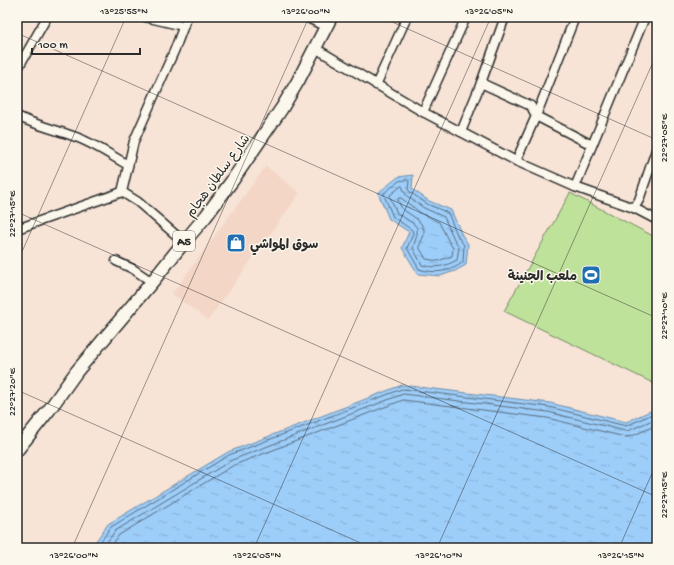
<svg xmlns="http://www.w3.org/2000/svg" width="674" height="565" viewBox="0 0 674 565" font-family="'Gochi Hand','Playpen Sans Arabic',sans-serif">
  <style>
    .built { fill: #f4d6c6 }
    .garden { fill: #bfe29b; stroke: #758663 }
    .water { fill: url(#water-ripples); stroke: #6f8ca7 }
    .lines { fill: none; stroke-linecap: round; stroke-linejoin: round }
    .shore { stroke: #596c7d; stroke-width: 1 }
    .minor-casing { stroke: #2b2b2b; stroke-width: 11 }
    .highway-casing { stroke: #2b2b2b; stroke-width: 15 }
    .minor { stroke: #fbf7ec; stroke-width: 8 }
    .highway { stroke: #fbf7ec; stroke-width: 12 }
    .ticks { fill: none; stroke: #2b2b2b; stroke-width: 1; stroke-opacity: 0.45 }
    .labels { text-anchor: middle; stroke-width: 3; stroke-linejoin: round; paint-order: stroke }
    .shield { fill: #fbf7ec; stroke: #696865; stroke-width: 1 }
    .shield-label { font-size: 12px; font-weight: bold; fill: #2b2b2b }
    .street-label { font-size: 13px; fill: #2b2b2b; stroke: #fbf7ec }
    .poi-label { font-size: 13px; font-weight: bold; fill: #2b2b2b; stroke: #fbf7ec; text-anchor: start }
    .neatline { fill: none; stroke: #2b2b2b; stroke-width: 1.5 }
    .ticks-label { font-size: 10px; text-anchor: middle; fill: #2b2b2b }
  </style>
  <defs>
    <pattern id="water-ripples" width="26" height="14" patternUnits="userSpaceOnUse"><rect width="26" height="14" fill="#9dcdf9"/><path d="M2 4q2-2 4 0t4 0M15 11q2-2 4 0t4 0" fill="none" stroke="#87b0d6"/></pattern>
  </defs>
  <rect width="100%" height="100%" fill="#f7e4d6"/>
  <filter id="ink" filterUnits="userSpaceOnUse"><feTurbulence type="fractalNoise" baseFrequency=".025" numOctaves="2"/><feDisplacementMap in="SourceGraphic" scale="8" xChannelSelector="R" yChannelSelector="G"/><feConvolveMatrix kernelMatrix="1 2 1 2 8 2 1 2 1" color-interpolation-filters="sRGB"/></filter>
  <g filter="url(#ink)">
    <path class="built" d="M266 166 300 193 208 320 172 294Z"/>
    <path class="garden" d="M570 193 657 238V385L504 311Z"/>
    <g class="water">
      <path d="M413 175 412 189 429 201 451 210 462 235 468 244 466 265 455 271 440 276 418 274 402 248 409 232 389 219 378 193 398 177Z"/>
      <path d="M402 385 550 403 626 422 657 408V548H91L108 524 228 452Z"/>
    </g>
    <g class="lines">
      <g class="shore">
        <path d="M407 180 409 181 408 189 410 192 427 204 448 213 458 237 464 245 463 262C452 272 433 274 419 269L407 248 413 234 412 230 393 217 384 195V193L399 181Z"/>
        <path d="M402 186 405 193 407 196 424 208 444 217 454 239 459 247 457 260C446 266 435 269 422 265L413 248 417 235V228L414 224 397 213 390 197V195L400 187Z"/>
        <path d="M399 198H401L421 213 439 222 449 242 453 248 452 256 438 261 426 259 419 247 424 235V230L422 225 417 219 402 209 398 200Z"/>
        <path d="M96 548 111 527 229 455 402 389 549 407 626 426 657 412"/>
        <path d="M103 548 115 531 232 460 403 394 548 412 625 431 630 430 657 418"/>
        <path d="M110 548 119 535 234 465 403 400 547 418 625 437 632 436 657 425"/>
      </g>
      <g class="minor-casing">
        <g id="minor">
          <path d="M145 17 183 26"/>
          <path d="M306 17 326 27"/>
          <path d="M315 48 423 112 516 161 575 187 634 208 657 220"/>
          <path d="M17 70 47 17"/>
          <path d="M481 83 531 106 536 116 592 145"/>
          <path d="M376 85 407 17"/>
          <path d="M423 112 466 17"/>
          <path d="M17 116C35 125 54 129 73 136 92 142 110 155 128 165"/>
          <path d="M461 132 481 83 505 17"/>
          <path d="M516 161 536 116 575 17"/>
          <path d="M575 187 645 17"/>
          <path d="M634 208 639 200 657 147"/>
          <path d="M17 229 122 192"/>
          <path d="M184 242 138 202 122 192 134 141 175 49 187 17"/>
          <path d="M116 261 133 269 152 282"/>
        </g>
      </g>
      <g class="highway-casing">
        <path id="highway" d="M17 450 49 410 77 371 152 282 184 242 206 216 232 181 282 108 298 81 331 17"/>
      </g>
      <use href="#minor" class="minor"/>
      <use href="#highway" class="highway"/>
    </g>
  </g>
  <path class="ticks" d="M381 17 657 140M17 33 657 318M17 212 657 497M17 263 126 17M17 390 372 548M72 548 309 17M254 548 491 17M437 548 657 53M619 548 657 462"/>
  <defs>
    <g id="shop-square" transform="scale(1)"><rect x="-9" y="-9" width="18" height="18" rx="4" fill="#1f6fb2" stroke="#fbf7ec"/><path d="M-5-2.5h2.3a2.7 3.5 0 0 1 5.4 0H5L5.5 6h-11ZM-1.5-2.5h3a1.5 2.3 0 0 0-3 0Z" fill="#fff"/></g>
    <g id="stadium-square" transform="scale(1)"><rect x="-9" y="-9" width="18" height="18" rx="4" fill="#1f6fb2" stroke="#fbf7ec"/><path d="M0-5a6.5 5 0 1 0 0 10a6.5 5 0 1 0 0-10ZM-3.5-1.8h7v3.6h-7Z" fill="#fff"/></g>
  </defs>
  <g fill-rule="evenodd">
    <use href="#shop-square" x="236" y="243"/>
    <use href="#stadium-square" x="591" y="275"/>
  </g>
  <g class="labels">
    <rect class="shield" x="173" y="231" width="22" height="20" rx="3"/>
    <g class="shield-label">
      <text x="184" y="245">A5</text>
    </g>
    <g class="street-label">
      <text transform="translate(217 175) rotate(-54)" y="5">شارع سلطان هجام</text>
    </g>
    <g class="poi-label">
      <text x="250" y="248">سوق المواشي</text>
      <text x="577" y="280" text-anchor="end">ملعب الجنينة</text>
    </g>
  </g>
  <rect width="674" height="565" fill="none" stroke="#fbf7ec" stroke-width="44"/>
  <path d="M32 48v6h108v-6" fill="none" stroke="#2b2b2b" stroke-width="2"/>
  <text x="38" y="48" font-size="12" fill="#2b2b2b" stroke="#fbf7ec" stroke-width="3" paint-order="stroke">100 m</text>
  <rect x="22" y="22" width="630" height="521" class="neatline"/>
  <g class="ticks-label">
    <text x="124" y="14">13°25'55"N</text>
    <text x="306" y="14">13°26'00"N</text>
    <text x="489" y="14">13°26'05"N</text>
    <text transform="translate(663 138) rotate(-90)" y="4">22°27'05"E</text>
    <text transform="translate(11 214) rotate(-90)" y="4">22°27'15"E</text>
    <text transform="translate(663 316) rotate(-90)" y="4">22°27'10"E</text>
    <text transform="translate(11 392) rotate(-90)" y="4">22°27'20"E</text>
    <text transform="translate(663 495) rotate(-90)" y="4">22°27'15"E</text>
    <text x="74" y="558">13°26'00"N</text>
    <text x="257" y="558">13°26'05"N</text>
    <text x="439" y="558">13°26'10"N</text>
    <text x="621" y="558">13°26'15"N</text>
  </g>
</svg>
